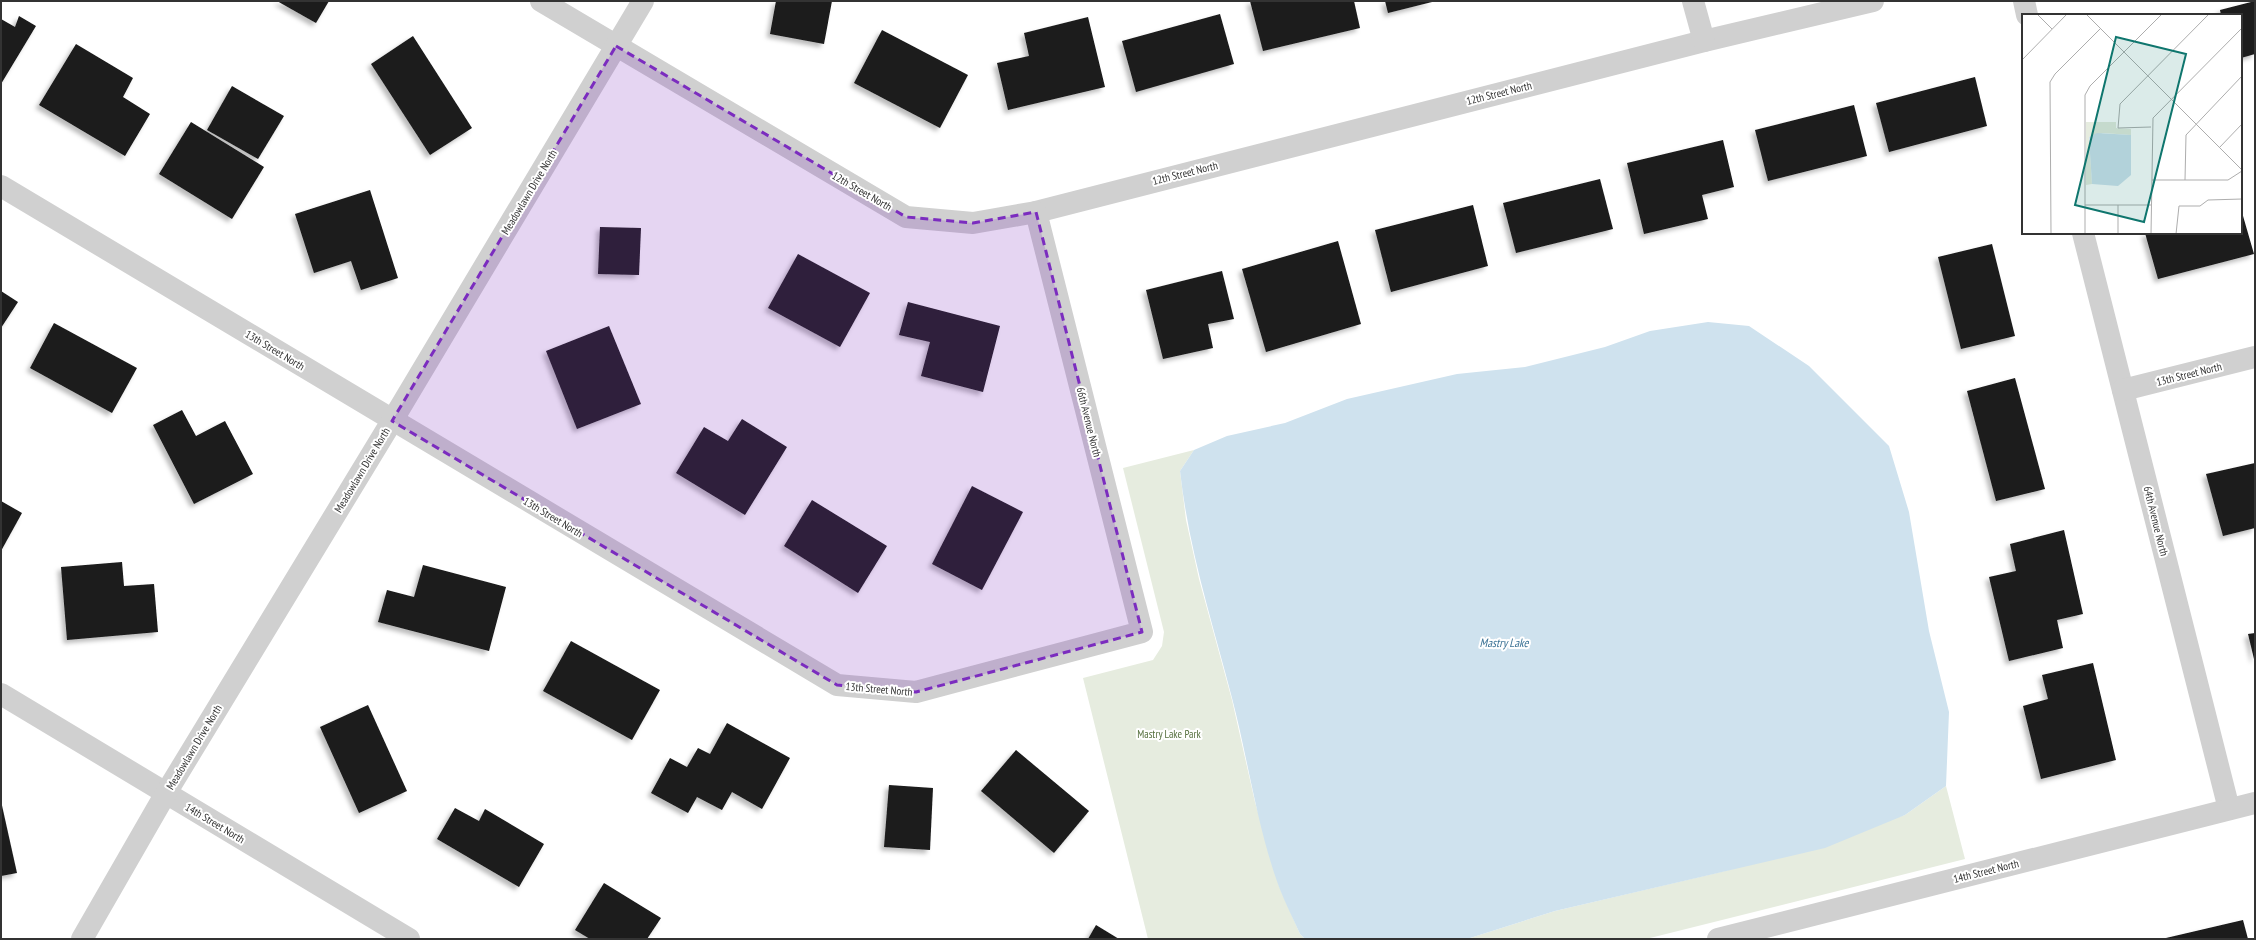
<svg xmlns="http://www.w3.org/2000/svg" width="2256" height="940" viewBox="0 0 2256 940" font-family="'PT Sans Narrow',sans-serif">
  <style>
    .green { fill: #e6ecdf }
    .water { fill: #cfe2ee }
    .building { fill: #1a1a1a; filter: url(#shadow) }
    .lines { fill: none; stroke-linecap: round; stroke-linejoin: round }
    .minor { stroke: #d0d0d0; stroke-width: 22 }
    .marked { fill: #7b2cbf; fill-opacity: 0.2; stroke: #7b2cbf; stroke-width: 3; stroke-dasharray: 8 5; stroke-linejoin: round }
    .labels { text-anchor: middle; stroke-width: 4; stroke-linejoin: round; paint-order: stroke }
    .street-label { font-size: 11px; fill: #333; stroke: #fff }
    .park-label { font-size: 11px; fill: #56703f; stroke: #fff }
    .water-label { font-size: 12px; font-style: italic; fill: #3f7597; stroke: #fff }
    .inset-road { fill: none; stroke: #adadad; stroke-width: 1 }
    .view { fill: #0f766e; fill-opacity: 0.15; stroke: #0f766e; stroke-width: 2 }
    .inset-edge { fill: none; stroke: #333; stroke-width: 2 }
  </style>
  <defs>
    <filter id="shadow"><feDropShadow dx="-3.5" dy="3.5" stdDeviation="2" flood-color="#0004"/></filter>
  </defs>
  <rect width="100%" height="100%" fill="#fff"/>
  <g class="green">
    <path d="M1194 450 1180 471 1186 520 1199 579 1232 700 1255 802 1279 886 1300 934 1305 939H1148L1083 678 1153 660 1162 646 1164 632 1123 468Z"/>
    <path d="M1946 786 1965 859 1646 939H1467L1555 911 1725 871 1905 815Z"/>
  </g>
  <path class="water" d="M1708 322 1749 326 1809 366 1889 446 1909 512 1929 631 1949 712 1946 786 1905 815 1825 848 1555 911 1467 939H1305L1300 934C1293 918 1285 903 1279 887 1257 827 1248 759 1232 698 1212 621 1189 551 1180 471L1194 450 1227 436 1285 423 1347 399 1457 374 1525 367 1605 347 1650 331Z"/>
  <g class="building">
    <path d="M277 1H329L316 23Z"/>
    <path d="M776 1H832L824 44 770 34Z"/>
    <path d="M1250 1H1354L1360 28 1263 51Z"/>
    <path d="M1385 1H1432V2L1388 13Z"/>
    <path d="M2255 1V54L2241 58V15H2221L2220 10Z"/>
    <path d="M1220 14 1234 64 1136 92 1122 41Z"/>
    <path d="M19 16 36 26 1 84V19L15 27Z"/>
    <path d="M1088 17 1105 87 1008 110 997 63 1029 56 1024 33Z"/>
    <path d="M882 30 968 75 940 128 854 83Z"/>
    <path d="M413 36 472 128 430 155 371 64Z"/>
    <path d="M76 44 133 78 123 97 150 114 125 156 39 105Z"/>
    <path d="M1975 77 1987 126 1889 152 1876 103Z"/>
    <path d="M232 86 284 116 258 159 207 130Z"/>
    <path d="M1854 105 1867 156 1768 181 1755 130Z"/>
    <path d="M191 122 264 167 232 219 159 174Z"/>
    <path d="M1723 140 1734 187 1702 195 1708 219 1644 234 1627 163Z"/>
    <path d="M1600 179 1613 229 1516 253 1503 203Z"/>
    <path d="M370 190 398 278 361 290 351 261 314 273 295 214Z"/>
    <path d="M1473 205 1488 266 1391 292 1375 230Z"/>
    <path d="M2241 209 2254 254 2158 279 2145 233H2241Z"/>
    <path d="M600 227 641 228 639 275 598 274Z"/>
    <path d="M1338 241 1361 324 1266 352 1242 269Z"/>
    <path d="M1992 244 2015 336 1961 349 1938 257Z"/>
    <path d="M798 254 870 293 840 347 768 308Z"/>
    <path d="M1222 271 1234 319 1208 324 1213 348 1163 359 1146 290Z"/>
    <path d="M1 291 18 302 1 328Z"/>
    <path d="M908 302 1000 326 983 392 921 376 930 342 899 335Z"/>
    <path d="M54 323 137 368 112 413 30 368Z"/>
    <path d="M609 326 641 404 577 429 546 351Z"/>
    <path d="M2015 378 2045 489 1996 501 1967 391Z"/>
    <path d="M182 410 196 436 225 421 253 474 194 504 153 425Z"/>
    <path d="M742 419 787 447 745 515 676 473 704 427 728 441Z"/>
    <path d="M2255 463V528L2223 536 2206 474Z"/>
    <path d="M972 486 1023 512 982 590 932 564Z"/>
    <path d="M812 500 887 546 858 593 784 546Z"/>
    <path d="M1 501 22 513 1 551Z"/>
    <path d="M2064 530 2083 614 2057 620 2063 648 2009 661 1989 577 2016 571 2010 544Z"/>
    <path d="M122 562 124 586 154 584 158 632 67 640 61 567Z"/>
    <path d="M423 565 506 587 489 651 378 622 387 590 414 597Z"/>
    <path d="M2255 633V659H2254L2248 634Z"/>
    <path d="M571 641 660 690 632 740 543 691Z"/>
    <path d="M2093 663 2116 760 2041 779 2023 706 2048 699 2042 675Z"/>
    <path d="M368 705 407 791 359 813 320 727Z"/>
    <path d="M727 723 790 758 762 809 732 792 722 810 697 797 688 813 651 793 670 758 687 767 698 748 710 754Z"/>
    <path d="M1016 750 1089 811 1054 853 981 791Z"/>
    <path d="M889 785 933 788 930 850 884 847Z"/>
    <path d="M1 801 17 873 1 876Z"/>
    <path d="M455 808 479 821 485 809 544 844 519 887 437 839Z"/>
    <path d="M604 883 661 918 647 939H590L575 930Z"/>
    <path d="M2243 920 2248 939H2166V938Z"/>
    <path d="M1096 925 1119 939H1088Z"/>
  </g>
  <g class="lines">
    <g class="minor">
      <path d="M541 1 906 217 973 223 1036 212 1704 41 1873 1"/>
      <path d="M1693 1 1704 41"/>
      <path d="M2024 1 2027 15"/>
      <path d="M1 186 837 685 916 692 1142 632 1036 212"/>
      <path d="M2083 233 2229 809"/>
      <path d="M2123 390 2255 357"/>
      <path d="M1 694 409 939"/>
      <path d="M82 939 166 793 392 421 643 1"/>
      <path d="M1718 939 2255 803"/>
    </g>
  </g>
  <path class="marked" d="M616 46 906 217 973 223 1036 212 1142 632 916 692 837 685 392 421Z"/>
  <g class="labels">
    <g class="street-label">
      <text transform="translate(1499 93) rotate(-14)" y="4">12th Street North</text>
      <text transform="translate(1185 173) rotate(-14)" y="4">12th Street North</text>
      <text transform="translate(862 191) rotate(30)" y="4">12th Street North</text>
      <text transform="translate(529 192) rotate(-59)" y="4">Meadowlawn Drive North</text>
      <text transform="translate(275 350) rotate(31)" y="4">13th Street North</text>
      <text transform="translate(2189 374) rotate(-14)" y="4">13th Street North</text>
      <text transform="translate(1089 422) rotate(76)" y="4">66th Avenue North</text>
      <text transform="translate(362 470) rotate(-59)" y="4">Meadowlawn Drive North</text>
      <text transform="translate(553 517) rotate(31)" y="4">13th Street North</text>
      <text transform="translate(2156 521) rotate(76)" y="4">64th Avenue North</text>
      <text transform="translate(879 689) rotate(5)" y="4">13th Street North</text>
      <text transform="translate(194 747) rotate(-59)" y="4">Meadowlawn Drive North</text>
      <text transform="translate(215 823) rotate(31)" y="4">14th Street North</text>
      <text transform="translate(1986 871) rotate(-14)" y="4">14th Street North</text>
    </g>
    <g class="park-label">
      <text x="1169" y="738">Mastry Lake Park</text>
    </g>
    <g class="water-label">
      <text x="1504" y="647">Mastry Lake</text>
    </g>
  </g>
  <g transform="translate(2022 14)">
    <rect width="220" height="220" fill="#fff"/>
    <path d="M64 108H94V114L109 115V121L81 119 67 123 70 170 64 171Z" fill="#e6ecdf"/>
    <path d="M75 119 109 121V161L96 172 70 170 67 123Z" fill="#cfe2ee"/>
    <path class="inset-road" d="M15 0 30 15M64 0 220 156M0 46 45 0M129 113 96 114 98 90 187 0M197 134 220 110M130 166H206L220 157M163 166 164 121 220 62M63 191H129M96 191V220M29 220 28 68 33 60 78 15M63 220V81L68 72 140 0M129 220 131 104 220 14M154 220 157 192H178L186 186 220 185"/>
    <path class="view" d="M94 23 164 40 122 208 53 191Z"/>
    <rect width="220" height="220" class="inset-edge"/>
  </g>
  <rect width="2256" height="940" fill="none" stroke="#333333" stroke-width="4"/>
</svg>
